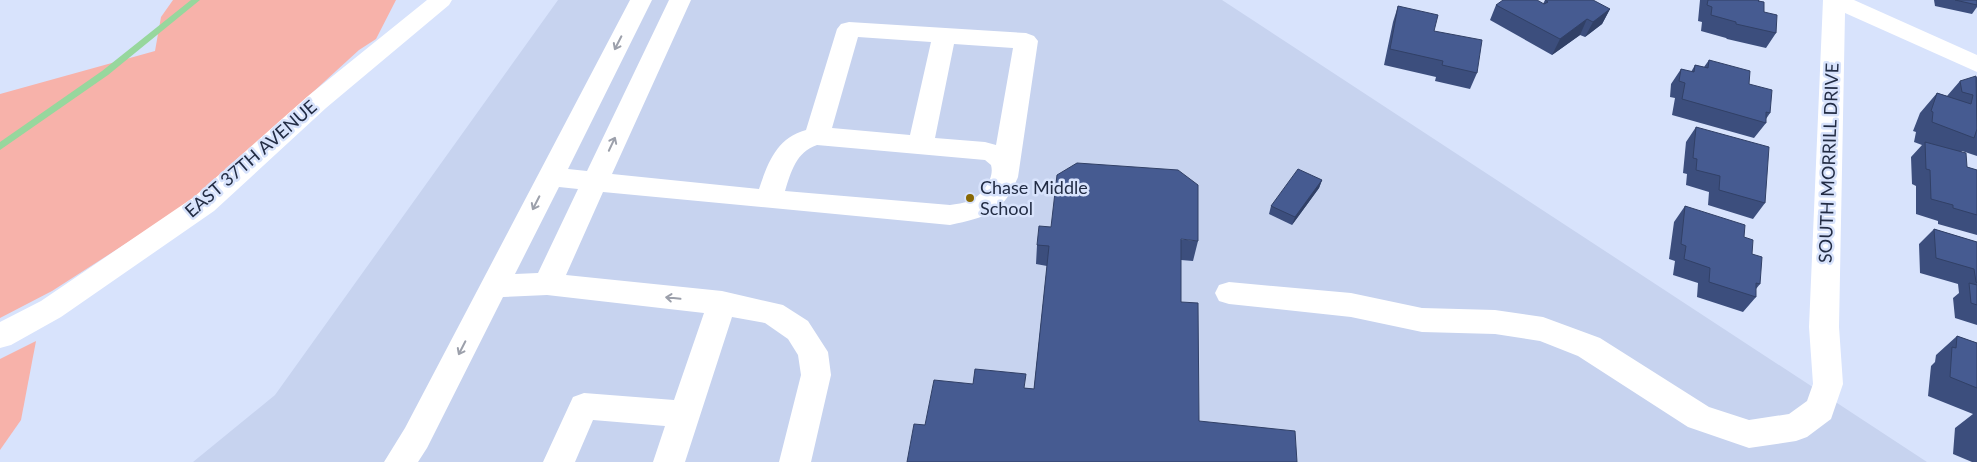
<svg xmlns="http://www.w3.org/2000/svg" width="1977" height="462" viewBox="0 0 1977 462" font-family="Lato,sans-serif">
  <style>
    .built { fill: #c7d3ef }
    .green { fill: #f7b2aa }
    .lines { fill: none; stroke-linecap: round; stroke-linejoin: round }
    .stream { fill: #97d79d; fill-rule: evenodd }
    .minor { fill: #fff; fill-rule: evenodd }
    .wall { fill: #3c4e7d }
    .shaded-wall { fill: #314066 }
    .building { fill: #465b91; stroke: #314066 }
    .oneway { stroke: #9ca0ab }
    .poi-dot { fill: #886804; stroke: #d8e3fc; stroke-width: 2 }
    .labels { text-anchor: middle; stroke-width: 5; stroke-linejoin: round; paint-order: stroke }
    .street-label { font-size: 18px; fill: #222c44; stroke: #d8e3fc }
    .poi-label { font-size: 18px; fill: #222c44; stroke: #d8e3fc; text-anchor: start }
  </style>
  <rect width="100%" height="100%" fill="#d8e3fc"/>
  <path class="built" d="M558 0H1222L1927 462H193L275 395Z"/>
  <g class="green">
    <path d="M173 0H396L376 39 359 50 197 198 52 291 0 318V94L155 51 161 17Z"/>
    <path d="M36 341 21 420 0 450V359Z"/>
  </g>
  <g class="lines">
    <path class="stream" d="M191 0H200L108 75 0 150V142L102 71Z"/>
    <g class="minor">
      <path d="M427 0H452L449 5 326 108 214 211 61 317 11 345 0 348V322L41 301 194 197 308 96Z"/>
      <path d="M630 0H652L568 169 587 171 669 0H691L612 174 759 189C768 162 777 138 806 130L837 29 841 24 849 22 1026 33 1034 36 1038 41 1018 177C1003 214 986 217 950 225L603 192 566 275 722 291 783 305 808 321 828 352 831 375 811 462H779L801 375 798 355 788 339 765 323 732 317 685 462H653L665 426 593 420 575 462H543L573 397 584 393 674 400 704 313 547 295 503 297 427 448 418 462H384L405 428ZM858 37 931 42 910 135 832 128ZM954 44 1013 48 996 145 985 142 935 138ZM817 145 985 160 991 165C995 179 982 195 970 201 964 203 956 204 950 205L785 191C791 172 796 152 817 145ZM559 187 578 189 538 273 515 274Z"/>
      <path d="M1823 0H1854L1977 55V72L1845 13 1839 327 1843 384 1831 419 1807 437 1796 441 1749 448 1688 427 1578 356 1540 341 1495 334 1422 332 1351 317 1229 304 1219 301 1215 293 1219 285 1229 282 1351 293 1422 308 1495 310 1543 317 1600 338 1709 407 1749 420 1789 414 1807 401 1813 384 1809 327Z"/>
    </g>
  </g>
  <g class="wall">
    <path d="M1545 0 1610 9 1602 24 1585 37 1580 35 1552 55 1490 20 1496 5 1543 4Z"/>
    <path d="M1700 0H1759L1764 12 1776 33 1766 48 1727 39 1726 38 1701 31 1702 22 1698 21Z"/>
    <path d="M1934 0H1977V7L1972 14 1935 6Z"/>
    <path d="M1398 6 1434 31 1477 73 1470 89 1435 81 1436 77 1384 65 1393 22Z"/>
    <path d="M1709 60 1749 84 1770 113 1766 119V123L1754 138 1672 115 1675 98 1670 97 1671 84 1681 69 1691 72 1695 65 1704 67Z"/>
    <path d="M1977 77V156L1962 151 1961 152 1967 167 1977 170V235L1938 224V221L1916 214V186L1912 184 1911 157 1922 145 1914 142 1916 132 1913 131 1920 113 1937 93 1947 96 1960 81Z"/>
    <path d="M1696 127 1765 203 1753 219 1708 205 1709 192 1686 185 1687 174 1683 173 1686 142Z"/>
    <path d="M1322 180 1319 188 1292 225 1269 214 1271 206Z"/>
    <path d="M1685 206 1744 237 1760 284 1756 289V297L1743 312 1697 297 1698 283 1673 275 1675 261 1669 259 1674 222Z"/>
    <path d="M1051 227 1198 241 1193 261 1181 260V302L1199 421 925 425 1025 388 1034 389 1047 266 1036 264 1037 245Z"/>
    <path d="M1934 229 1977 242V325L1955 318 1953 298 1959 293 1958 284 1920 273 1919 244Z"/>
    <path d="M1957 336 1977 343V462H1972L1953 454 1955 428 1973 414 1928 396 1931 366 1935 362 1936 355Z"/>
  </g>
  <g class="shaded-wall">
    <path d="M1610 9 1602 24 1585 37 1593 22Z"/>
    <path d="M1587 19 1580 35 1552 55 1560 39Z"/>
    <path d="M1322 180 1319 188 1292 225 1295 217Z"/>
  </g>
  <g class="building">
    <path d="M1503 0H1537L1544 4 1548 2 1545 0H1593L1610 9 1593 22 1587 19 1560 39 1496 5Z"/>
    <path d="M1708 0H1759L1758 1 1764 2V12L1777 15 1776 33 1736 24V22L1711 15 1712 7 1707 5Z"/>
    <path d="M1955 0H1977V5Z"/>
    <path d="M1398 6 1438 15 1434 31 1482 40 1477 73 1442 65 1443 61 1390 49Z"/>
    <path d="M1709 60 1750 71 1749 84 1772 90 1770 113 1766 112V123L1682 99 1685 83 1679 81 1681 69 1694 72 1695 65 1708 68Z"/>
    <path d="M1976 76 1977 129 1974 138 1932 122 1933 112 1931 111 1937 93 1971 104 1973 95 1962 92 1960 81Z"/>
    <path d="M1696 127 1769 147 1765 203 1719 190 1720 176 1696 170 1697 159 1693 158Z"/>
    <path d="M1925 142 1966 153 1967 167 1977 170V215L1953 208V205L1931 199 1930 170 1926 169Z"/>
    <path d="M1077 163 1178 170 1198 185V241L1181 239V302L1198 303 1199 421 1295 431 1297 462H907L914 424 925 425 934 380 973 384 975 369 1026 374 1024 388 1034 389 1049 246 1037 245 1039 226 1051 227 1057 175Z"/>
    <path d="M1298 169 1322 180 1295 217 1271 206Z"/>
    <path d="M1685 206 1745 225 1744 237 1753 240 1752 254 1762 257 1760 284 1756 283V297L1709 282 1710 268 1684 259 1686 246 1681 244Z"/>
    <path d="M1934 229 1977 242V283L1976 282 1974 269 1936 258Z"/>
    <path d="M1969 283 1977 285V305L1971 303Z"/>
    <path d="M1957 336 1977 343V388L1950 377 1952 347 1956 348Z"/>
  </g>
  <defs><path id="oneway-shaft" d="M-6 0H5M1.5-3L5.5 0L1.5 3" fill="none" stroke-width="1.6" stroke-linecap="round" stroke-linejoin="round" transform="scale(1.25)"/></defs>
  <g class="oneway">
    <use href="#oneway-shaft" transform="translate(618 43) rotate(117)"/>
    <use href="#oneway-shaft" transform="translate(612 144) rotate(-65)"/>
    <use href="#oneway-shaft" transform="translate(536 203) rotate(117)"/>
    <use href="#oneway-shaft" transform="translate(673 298) rotate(-174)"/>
    <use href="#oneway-shaft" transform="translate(462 348) rotate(117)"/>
  </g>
  <circle class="poi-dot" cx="970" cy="198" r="5"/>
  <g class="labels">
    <g class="street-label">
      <text transform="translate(251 159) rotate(-41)" y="6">EAST 37TH AVENUE</text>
      <text transform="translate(1829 163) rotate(-88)" y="6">SOUTH MORRILL DRIVE</text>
    </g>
    <g class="poi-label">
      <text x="980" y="194">Chase Middle<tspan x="980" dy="21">School</tspan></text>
    </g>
  </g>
</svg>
